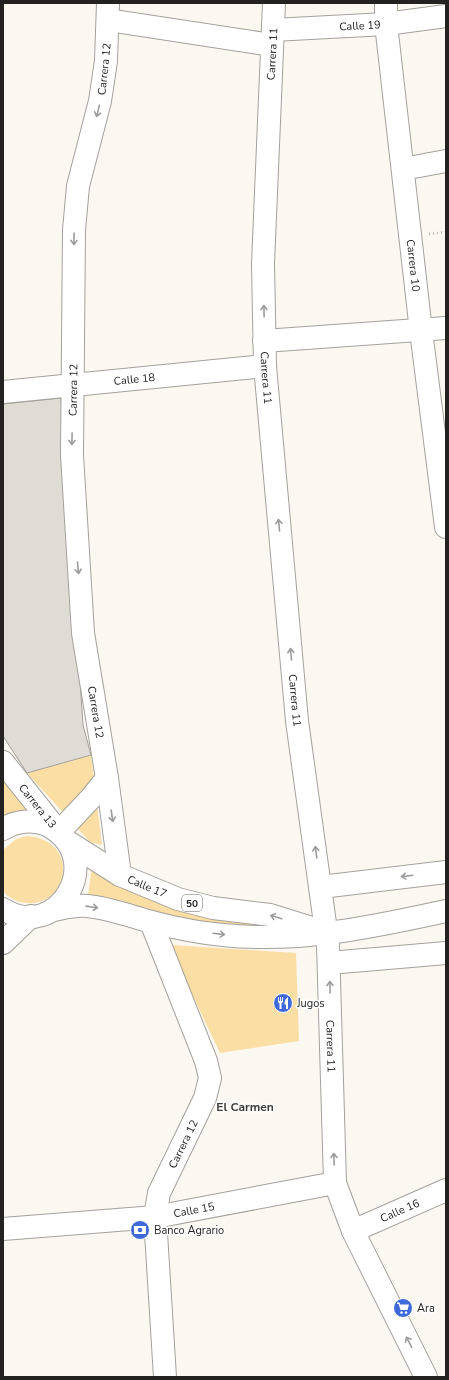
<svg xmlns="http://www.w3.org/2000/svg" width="449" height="1380" viewBox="0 0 449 1380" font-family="'Nunito Sans',sans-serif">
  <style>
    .green { fill: #fadea3 }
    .building { fill: #dfdcd6; stroke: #a2a09a }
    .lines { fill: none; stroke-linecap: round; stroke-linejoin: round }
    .minor-casing { stroke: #a4a19c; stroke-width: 24 }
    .highway-casing { stroke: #a4a19c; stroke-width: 24 }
    .path { stroke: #b7b4b0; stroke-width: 2.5; stroke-dasharray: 1 3; stroke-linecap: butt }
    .minor { stroke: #fff; stroke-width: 22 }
    .highway { stroke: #fff; stroke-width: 22 }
    .oneway { stroke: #9c9c9b }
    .labels { text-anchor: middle; stroke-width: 3; stroke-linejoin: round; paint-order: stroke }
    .shield { fill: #fff; stroke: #656463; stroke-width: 1 }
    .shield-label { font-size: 10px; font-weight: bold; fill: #232220 }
    .street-label { font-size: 11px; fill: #232220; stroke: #fff }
    .poi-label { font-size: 11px; fill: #232220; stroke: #fff; text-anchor: start }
    .neighbourhood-label { font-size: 12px; font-weight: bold; fill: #3f3d38; stroke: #fff }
  </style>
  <rect width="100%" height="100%" fill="#fbf8f2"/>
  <g class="green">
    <path d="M91 755 102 845 90 842 27 773Z"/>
    <path d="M3 777 28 813 3 822Z"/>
    <path d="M27 836C83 840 69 913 20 902 15 900 5 896 3 890 1 883 3 858 3 850L16 839Z"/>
    <path d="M92 867 281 928H227L88 895Z"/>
    <path d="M172 945 296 953 299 1041 220 1053 189 988Z"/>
  </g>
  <path class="building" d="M61 398 83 725 91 755 27 773 3 736V404Z"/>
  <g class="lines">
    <g class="minor-casing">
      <g id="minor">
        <path id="s1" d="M108 3 106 61 100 101 78 186 74 230 72 455 83 633 107 778 120 875"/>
        <path id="s2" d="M274 3 263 264 265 366 297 721 328 945 335 1183 353 1231 426 1377"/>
        <path id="s3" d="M386 3V24L421 331 446 527"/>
        <path d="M108 20 272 45"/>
        <path id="s4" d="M273 30 386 24 446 16"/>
        <path d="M403 169 446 161"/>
        <path d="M264 341 446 328"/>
        <path id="s5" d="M3 392 265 366"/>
        <path d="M59 832 91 798 107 778"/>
        <path d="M321 887 446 872"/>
        <path d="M151 922 206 1061 210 1078 205 1098 159 1193 155 1217 165 1377"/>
        <path d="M3 943 31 916"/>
        <path d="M329 963 446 953"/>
        <path id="s6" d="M3 1229 155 1217 335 1183"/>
        <path id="s7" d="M353 1231 446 1190"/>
      </g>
    </g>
    <g class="highway-casing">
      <g id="highway">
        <path id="s8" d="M3 762 57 830"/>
        <path d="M3 829C15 821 33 819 47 825 109 857 58 944 3 909"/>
        <path id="s9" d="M68 842 120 875 178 899 213 908 270 915 318 930"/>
        <path d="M53 910C64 908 76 905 87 906 109 908 130 916 152 922 175 928 199 933 223 935 298 943 373 927 446 911"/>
      </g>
    </g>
    <path class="path" d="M429 234 446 232"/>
    <use href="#minor" class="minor"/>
    <use href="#highway" class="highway"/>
  </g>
  <defs><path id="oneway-shaft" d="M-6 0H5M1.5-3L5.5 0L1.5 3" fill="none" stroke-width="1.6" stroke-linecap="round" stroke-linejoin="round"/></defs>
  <g class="oneway">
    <use href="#oneway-shaft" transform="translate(98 111) rotate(104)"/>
    <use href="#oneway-shaft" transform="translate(74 239) rotate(91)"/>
    <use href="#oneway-shaft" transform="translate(264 311) rotate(-91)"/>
    <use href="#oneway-shaft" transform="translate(72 439) rotate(91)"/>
    <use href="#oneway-shaft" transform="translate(279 525) rotate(-95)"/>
    <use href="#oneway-shaft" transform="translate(78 568) rotate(85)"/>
    <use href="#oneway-shaft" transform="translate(291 654) rotate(-95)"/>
    <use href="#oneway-shaft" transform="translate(112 816) rotate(82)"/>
    <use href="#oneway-shaft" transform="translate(316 852) rotate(-98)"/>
    <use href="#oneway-shaft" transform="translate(407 876) rotate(173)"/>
    <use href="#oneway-shaft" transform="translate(92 907) rotate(8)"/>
    <use href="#oneway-shaft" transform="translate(276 917) rotate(-163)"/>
    <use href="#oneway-shaft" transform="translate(219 934) rotate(7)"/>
    <use href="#oneway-shaft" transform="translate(330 987) rotate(-91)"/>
    <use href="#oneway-shaft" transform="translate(334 1159) rotate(-91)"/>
    <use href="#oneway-shaft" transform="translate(409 1342) rotate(-117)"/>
  </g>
  <defs>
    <g id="restaurant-disc" transform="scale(1)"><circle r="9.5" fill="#3e69da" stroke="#fff"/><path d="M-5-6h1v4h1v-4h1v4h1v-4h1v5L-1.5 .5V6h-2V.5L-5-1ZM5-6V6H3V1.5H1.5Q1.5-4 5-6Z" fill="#fff"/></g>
    <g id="bank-disc" transform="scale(1)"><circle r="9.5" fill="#3e69da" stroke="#fff"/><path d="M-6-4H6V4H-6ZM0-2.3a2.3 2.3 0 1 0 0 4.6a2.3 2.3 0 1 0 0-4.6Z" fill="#fff"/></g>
    <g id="supermarket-disc" transform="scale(1)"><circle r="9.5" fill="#3e69da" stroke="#fff"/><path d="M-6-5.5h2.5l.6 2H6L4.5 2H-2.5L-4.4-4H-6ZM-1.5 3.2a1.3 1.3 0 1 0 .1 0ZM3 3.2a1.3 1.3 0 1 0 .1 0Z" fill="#fff"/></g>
  </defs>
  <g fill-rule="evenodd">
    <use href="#restaurant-disc" x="283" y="1003"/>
    <use href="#bank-disc" x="140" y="1230"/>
    <use href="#supermarket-disc" x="403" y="1308"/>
  </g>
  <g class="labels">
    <rect class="shield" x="182" y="895" width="20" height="16" rx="3"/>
    <g class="shield-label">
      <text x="192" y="907">50</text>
    </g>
    <g class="street-label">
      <text dy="4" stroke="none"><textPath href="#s4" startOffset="87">Calle 19</textPath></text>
      <text transform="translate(272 54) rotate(-87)" y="4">Carrera 11</text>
      <text transform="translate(104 69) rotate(-84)" y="4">Carrera 12</text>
      <text dy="4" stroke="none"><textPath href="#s3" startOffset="264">Carrera 10</textPath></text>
      <text dy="4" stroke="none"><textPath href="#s2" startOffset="375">Carrera 11</textPath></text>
      <text dy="4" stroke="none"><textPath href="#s5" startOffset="132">Calle 18</textPath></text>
      <text transform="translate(73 390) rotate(-89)" y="4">Carrera 12</text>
      <text dy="4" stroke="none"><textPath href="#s2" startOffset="699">Carrera 11</textPath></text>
      <text dy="4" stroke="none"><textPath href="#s1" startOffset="714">Carrera 12</textPath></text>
      <text dy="4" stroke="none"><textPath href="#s8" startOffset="56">Carrera 13</textPath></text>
      <text dy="4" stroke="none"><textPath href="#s9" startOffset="91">Calle 17</textPath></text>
      <text dy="4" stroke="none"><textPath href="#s2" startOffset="1047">Carrera 11</textPath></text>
      <text transform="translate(183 1144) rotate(-64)" y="4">Carrera 12</text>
      <text dy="4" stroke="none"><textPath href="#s6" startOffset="192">Calle 15</textPath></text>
      <text dy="4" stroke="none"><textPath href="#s7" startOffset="51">Calle 16</textPath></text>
    </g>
    <g class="poi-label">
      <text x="297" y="1007">Jugos</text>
      <text x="154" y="1234">Banco Agrario</text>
      <text x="417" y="1312">Ara</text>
    </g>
    <g class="neighbourhood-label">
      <text x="245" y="1111">El Carmen</text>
    </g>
  </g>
  <rect width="449" height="1380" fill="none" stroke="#232220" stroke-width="8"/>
</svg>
